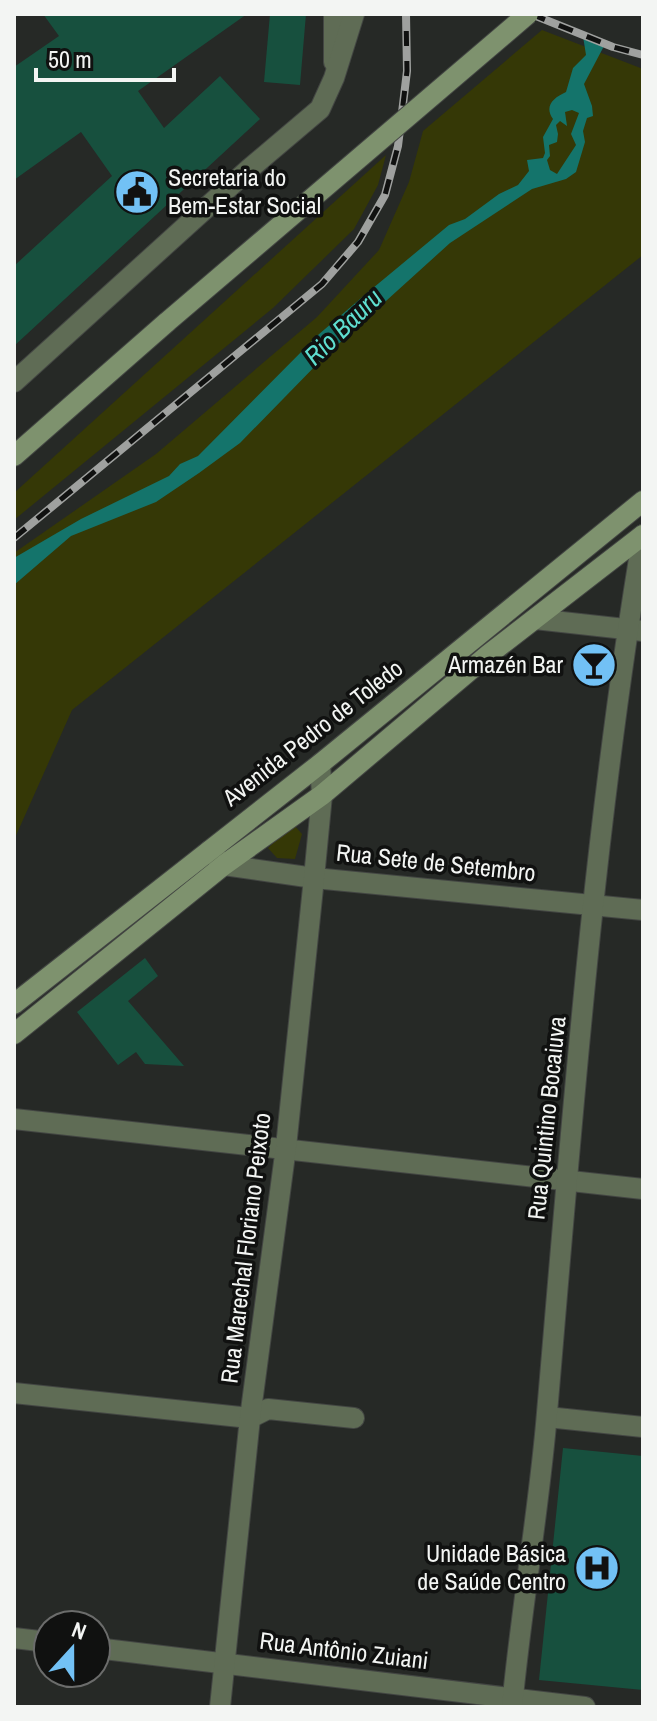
<svg xmlns="http://www.w3.org/2000/svg" width="657" height="1721" viewBox="0 0 657 1721" font-family="'Archivo Narrow',sans-serif">
  <style>
    .green { fill: #353806 }
    .water { fill: #14746b; fill-rule: evenodd }
    .building { fill: #17503e }
    .lines { fill: none; stroke-linecap: round; stroke-linejoin: round }
    .street-casing { stroke: #434643; stroke-width: 22 }
    .secondary-casing { stroke: #434643; stroke-width: 22 }
    .street { stroke: #5f6c55; stroke-width: 20 }
    .secondary { stroke: #7e926e; stroke-width: 20 }
    .rail-casing { stroke: #9fa19f; stroke-width: 8 }
    .rail { stroke: #101110; stroke-width: 5; stroke-dasharray: 15; stroke-linecap: butt }
    .secondary-bridge-casing { stroke: #434643; stroke-width: 22; stroke-linecap: butt }
    .secondary-bridge { stroke: #7e926e; stroke-width: 20 }
    .labels { text-anchor: middle; stroke-width: 7; stroke-linejoin: round; paint-order: stroke }
    .poi-label { font-size: 24px; fill: #f3f5f3; stroke: #101110; text-anchor: end }
    .street-label { font-size: 24px; fill: #f3f5f3; stroke: #101110 }
    .water-label { font-size: 26px; font-style: italic; fill: #5fded0; stroke: #101110 }
  </style>
  <rect width="100%" height="100%" fill="#262926"/>
  <g class="green">
    <path d="M542 30 643 69V255L72 710 14 840V553L156 454 317 317 379 250 409 182 423 131Z"/>
    <path d="M386 155 378 185 354 229 273 308 14 520V493Z"/>
    <path d="M293 824 302 834 295 859 277 858 268 848Z"/>
  </g>
  <path class="water" d="M583 36 604 46 584 84 592 106 593 116 587 118 583 131 585 142 576 172 566 179 532 189 450 243 323 358 240 443 199 473 156 502 71 536 14 585V558L81 519 169 476 180 464 198 456 318 335 367 293 449 225 465 219 499 194 518 185 529 171 527 160 543 158 545 153 543 137 553 119C544 106 553 98 566 92L573 68 586 55ZM572 110 579 113 571 134 576 145 557 174 550 170 547 160 550 156 549 145 557 142 558 134 556 125 560 121 567 126 565 112Z"/>
  <g class="building">
    <path d="M43 14H247L138 91 164 128 220 76 260 119 14 346V266L112 176 81 132 14 180V67L59 36Z"/>
    <path d="M270 14H306L300 85 264 82Z"/>
    <path d="M145 958 158 976 128 1001 184 1066 145 1064 136 1052 118 1065 77 1012Z"/>
    <path d="M563 1448 643 1456V1690L539 1680Z"/>
  </g>
  <g class="lines">
    <g class="street-casing">
      <g id="street">
        <path d="M334 14V62"/>
        <path d="M14 382 248 170 320 109 334 78 354 14"/>
        <path d="M535 619 643 631"/>
        <path d="M209 851 224 865 314 878 643 910"/>
        <path d="M14 1119 643 1189"/>
        <path d="M14 1393 250 1418 268 1409 354 1418"/>
        <path d="M547 1417 643 1427"/>
        <path d="M14 1638 48 1642"/>
        <path d="M96 1648 585 1707"/>
        <path d="M220 1707 250 1418 286 1147 314 878 322 795 320 764"/>
        <path d="M512 1707C521 1609 539 1511 547 1413 572 1120 594 826 643 535"/>
      </g>
    </g>
    <g class="secondary-casing">
      <g id="secondary">
        <path d="M14 456 167 322"/>
        <path d="M14 1004 320 764 643 501"/>
        <path d="M14 1034 224 865 322 795 488 655 643 535"/>
      </g>
    </g>
    <use href="#street" class="street"/>
    <use href="#secondary" class="secondary"/>
    <g class="rail-casing">
      <g id="rail">
        <path d="M531 14 613 47 643 55"/>
        <path d="M14 538 322 284 358 242 385 195 398 146 407 71 406 14"/>
      </g>
    </g>
    <use href="#rail" class="rail"/>
    <g class="secondary-bridge-casing">
      <path id="secondary-bridge" d="M167 322 528 14"/>
    </g>
    <use href="#secondary-bridge" class="secondary-bridge"/>
  </g>
  <defs>
    <g id="civic-disc" transform="scale(2.3)"><circle r="9.5" fill="#72c1f5" stroke="#101110"/><path d="M-.6-6.5H3V-4.5H.6V-3L4-1V1h2V6H-6V1h2V-1L-.6-3ZM-1.2 2.5V6h2.4V2.5Z" fill="#111"/></g>
    <g id="bar-disc" transform="scale(2.3)"><circle r="9.5" fill="#72c1f5" stroke="#101110"/><path d="M-6-5H6L.8 .8V4.5H3.5V6h-7V4.5H-.8V.8Z" fill="#111"/></g>
    <g id="hospital-disc" transform="scale(2.3)"><circle r="9.5" fill="#72c1f5" stroke="#101110"/><path d="M-5-5h3v3.5h4V-5h3V5h-3V1.5h-4V5h-3Z" fill="#111"/></g>
  </defs>
  <g fill-rule="evenodd">
    <use href="#civic-disc" x="137" y="192"/>
    <use href="#bar-disc" x="594" y="665"/>
    <use href="#hospital-disc" x="597" y="1568"/>
  </g>
  <g class="labels">
    <g class="poi-label">
      <text x="168" y="186" text-anchor="start">Secretaria do<tspan x="168" dy="28">Bem-Estar Social</tspan></text>
      <text x="563" y="673">Armazén Bar</text>
      <text x="566" y="1562">Unidade Básica<tspan x="566" dy="28">de Saúde Centro</tspan></text>
    </g>
    <g class="street-label">
      <text transform="translate(313 733) rotate(-38)" y="8">Avenida Pedro de Toledo</text>
      <text transform="translate(436 863) rotate(6)" y="8">Rua Sete de Setembro</text>
      <text transform="translate(547 1118) rotate(-84)" y="8">Rua Quintino Bocaiuva</text>
      <text transform="translate(246 1248) rotate(-83)" y="8">Rua Marechal Floriano Peixoto</text>
      <text transform="translate(344 1651) rotate(7)" y="8">Rua Antônio Zuiani</text>
    </g>
    <g class="water-label">
      <text transform="translate(343 327) rotate(-44)" y="9">Rio Bauru</text>
    </g>
  </g>
  <rect width="657" height="1721" fill="none" stroke="#f3f5f3" stroke-width="32"/>
  <g transform="translate(72 1649) rotate(21)"><circle r="38" fill="#101110" stroke="#6b6c6b" stroke-width="2"/>
  <path d="M0-6L14 30L0 20L-14 30Z" fill="#72c1f5"/>
  <text y="-12" font-size="22" font-weight="bold" text-anchor="middle" fill="#f3f5f3">N</text>
  </g>
  <path d="M36 68v12h138v-12" fill="none" stroke="#f3f5f3" stroke-width="4"/>
  <text x="48" y="68" font-size="24" fill="#f3f5f3" stroke="#101110" stroke-width="6" paint-order="stroke">50 m</text>
</svg>
